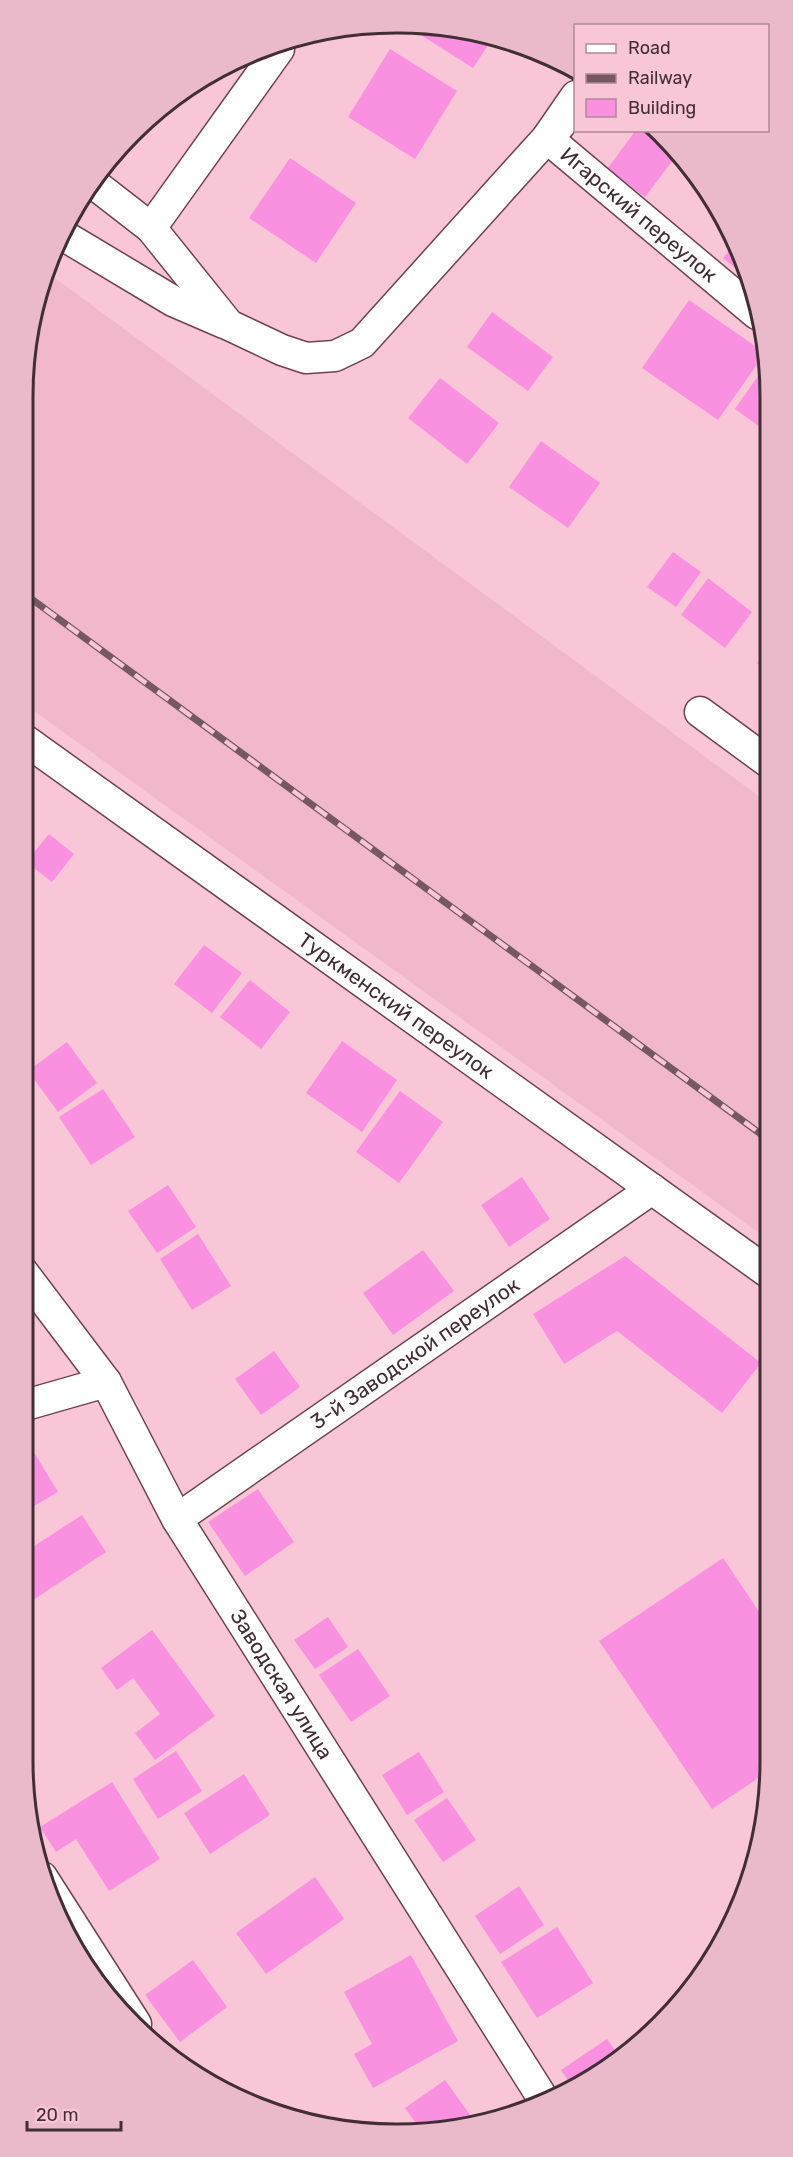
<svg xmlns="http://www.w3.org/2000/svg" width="793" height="2157" viewBox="0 0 793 2157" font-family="Rubik,sans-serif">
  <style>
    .built { fill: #f1b7cb }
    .building { fill: #f991e0 }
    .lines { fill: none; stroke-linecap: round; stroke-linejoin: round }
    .street-casing { stroke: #6d4352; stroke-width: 33 }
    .street { stroke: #fff; stroke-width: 30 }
    .rail-casing { stroke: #755862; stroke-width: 7 }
    .rail { stroke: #f9c6d7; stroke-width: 4.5; stroke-dasharray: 14; stroke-linecap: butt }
    .labels { text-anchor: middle; stroke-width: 5; stroke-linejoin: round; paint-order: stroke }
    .street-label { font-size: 21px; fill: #422e35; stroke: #f9c6d7 }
    .rim { fill: none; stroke: #422e35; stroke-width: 3 }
  </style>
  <rect width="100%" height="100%" fill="#f9c6d7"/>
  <path class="built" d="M48 273 768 803 769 1240 23 703 22 397 35 299Z"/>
  <g class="building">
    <path d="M413 30 494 35V36L473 68Z"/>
    <path d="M390 49 457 91 415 159 348 117Z"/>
    <path d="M636 130H653L679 152 645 197 607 169Z"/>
    <path d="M290 158 356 203 316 263 249 218Z"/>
    <path d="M736 243 746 277 723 258Z"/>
    <path d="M689 300 765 353 718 420 642 368Z"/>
    <path d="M492 312 553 357 528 391 467 347Z"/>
    <path d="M767 363V432L735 409Z"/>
    <path d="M440 378 499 423 467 464 408 418Z"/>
    <path d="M541 441 600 483 568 528 509 487Z"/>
    <path d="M673 552 701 572 676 607 647 587Z"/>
    <path d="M708 578 752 612 725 648 681 615Z"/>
    <path d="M768 649V671L757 663Z"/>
    <path d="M49 834 74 854 52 882 26 862Z"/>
    <path d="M204 945 242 973 212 1013 174 984Z"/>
    <path d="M250 980 290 1012 261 1049 220 1017Z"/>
    <path d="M342 1041 397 1080 362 1132 306 1093Z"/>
    <path d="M67 1042 97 1083 58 1112 28 1071Z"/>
    <path d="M103 1089 135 1137 91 1165 59 1117Z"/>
    <path d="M400 1091 443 1122 399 1183 356 1152Z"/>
    <path d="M522 1177 550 1219 509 1247 481 1205Z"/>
    <path d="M168 1185 196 1227 157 1253 128 1211Z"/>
    <path d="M198 1234 231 1286 192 1310 160 1259Z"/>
    <path d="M423 1250 454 1291 393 1335 363 1293Z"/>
    <path d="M625 1256 761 1363 722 1413 617 1331 564 1364 533 1314Z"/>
    <path d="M274 1351 300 1387 261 1415 235 1379Z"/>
    <path d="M32 1449 58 1492 22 1513V1455Z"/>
    <path d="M258 1489 294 1542 245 1576 208 1522Z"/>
    <path d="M82 1515 106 1552 33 1600 22 1584V1554Z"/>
    <path d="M723 1558 770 1628V1760L769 1771 712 1809 599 1641Z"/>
    <path d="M328 1617 348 1647 315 1669 294 1640Z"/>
    <path d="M152 1630 215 1716 155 1760 135 1733 160 1714 133 1678 117 1690 101 1668Z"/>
    <path d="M358 1649 390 1696 351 1722 319 1675Z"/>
    <path d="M176 1751 202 1791 158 1819 133 1779Z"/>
    <path d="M419 1752 444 1792 407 1815 382 1775Z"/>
    <path d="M244 1774 270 1815 210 1854 184 1813Z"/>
    <path d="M112 1782 160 1859 109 1891 76 1839 56 1852 40 1827Z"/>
    <path d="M447 1798 476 1840 443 1862 414 1820Z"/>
    <path d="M315 1877 344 1919 266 1974 236 1933Z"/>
    <path d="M519 1886 544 1925 500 1954 475 1916Z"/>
    <path d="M557 1927 593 1983 537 2018 501 1962Z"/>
    <path d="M411 1955 458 2041 373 2088 354 2054 372 2044 344 1992Z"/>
    <path d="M193 1960 227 2007 180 2042 145 1995Z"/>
    <path d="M607 2039 620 2057 604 2072 571 2085 561 2070Z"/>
    <path d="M445 2080 473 2119 461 2128 420 2129 405 2108Z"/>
  </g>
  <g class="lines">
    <g class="street-casing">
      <g id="street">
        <path id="s1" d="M560 125 547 138 757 314"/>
        <path d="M93 183 151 228 229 325 282 350 306 358 335 356 362 343 547 138 576 96"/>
        <path d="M151 228 279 49"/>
        <path d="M66 237 173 301 224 323"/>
        <path d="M700 712 768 762"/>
        <path id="s2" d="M22 738 769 1273"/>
        <path id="s3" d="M22 1271 106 1382 177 1519 542 2097"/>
        <path d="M22 1406 106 1382"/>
        <path id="s4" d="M177 1519 652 1189"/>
        <path d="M42 1877 136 2024"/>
      </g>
    </g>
    <use href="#street" class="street"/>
    <g class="rail-casing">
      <path id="rail" d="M22 592 769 1140"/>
    </g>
    <use href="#rail" class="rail"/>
  </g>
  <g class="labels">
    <g class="street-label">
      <text dy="7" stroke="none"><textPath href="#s1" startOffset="138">Игарский переулок</textPath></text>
      <text dy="7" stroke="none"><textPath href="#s2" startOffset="460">Туркменский переулок</textPath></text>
      <text dy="7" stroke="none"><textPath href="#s4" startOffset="290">3-й Заводской переулок</textPath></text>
      <text dy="7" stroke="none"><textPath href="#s3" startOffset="489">Заводская улица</textPath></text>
    </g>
  </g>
  <path d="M0 0H793V2157H0ZM396 33H397A363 363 0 0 1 760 396V1761A363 363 0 0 1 397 2124H396A363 363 0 0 1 33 1761V396A363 363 0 0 1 396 33Z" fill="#eabaca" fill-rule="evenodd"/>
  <path class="rim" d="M396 33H397A363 363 0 0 1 760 396V1761A363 363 0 0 1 397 2124H396A363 363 0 0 1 33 1761V396A363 363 0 0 1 396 33Z"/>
  <rect x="574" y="24" width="195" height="108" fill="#f9c6d7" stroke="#b08996" stroke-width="1.5"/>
  <rect x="586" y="44" width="30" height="9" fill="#ffffff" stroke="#b08996" stroke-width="1.5"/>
  <text x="628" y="54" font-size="18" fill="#422e35">Road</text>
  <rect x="586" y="74" width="30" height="9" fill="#755862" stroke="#b08996" stroke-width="1.5"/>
  <text x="628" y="84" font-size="18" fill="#422e35">Railway</text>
  <rect x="586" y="99" width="30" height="18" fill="#f991e0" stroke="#b08996" stroke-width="1.5"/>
  <text x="628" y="114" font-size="18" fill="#422e35">Building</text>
  <path d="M27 2121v9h94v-9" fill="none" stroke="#422e35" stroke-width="3"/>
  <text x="36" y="2121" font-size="18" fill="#422e35" stroke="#f9c6d7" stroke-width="4.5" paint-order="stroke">20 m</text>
</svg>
